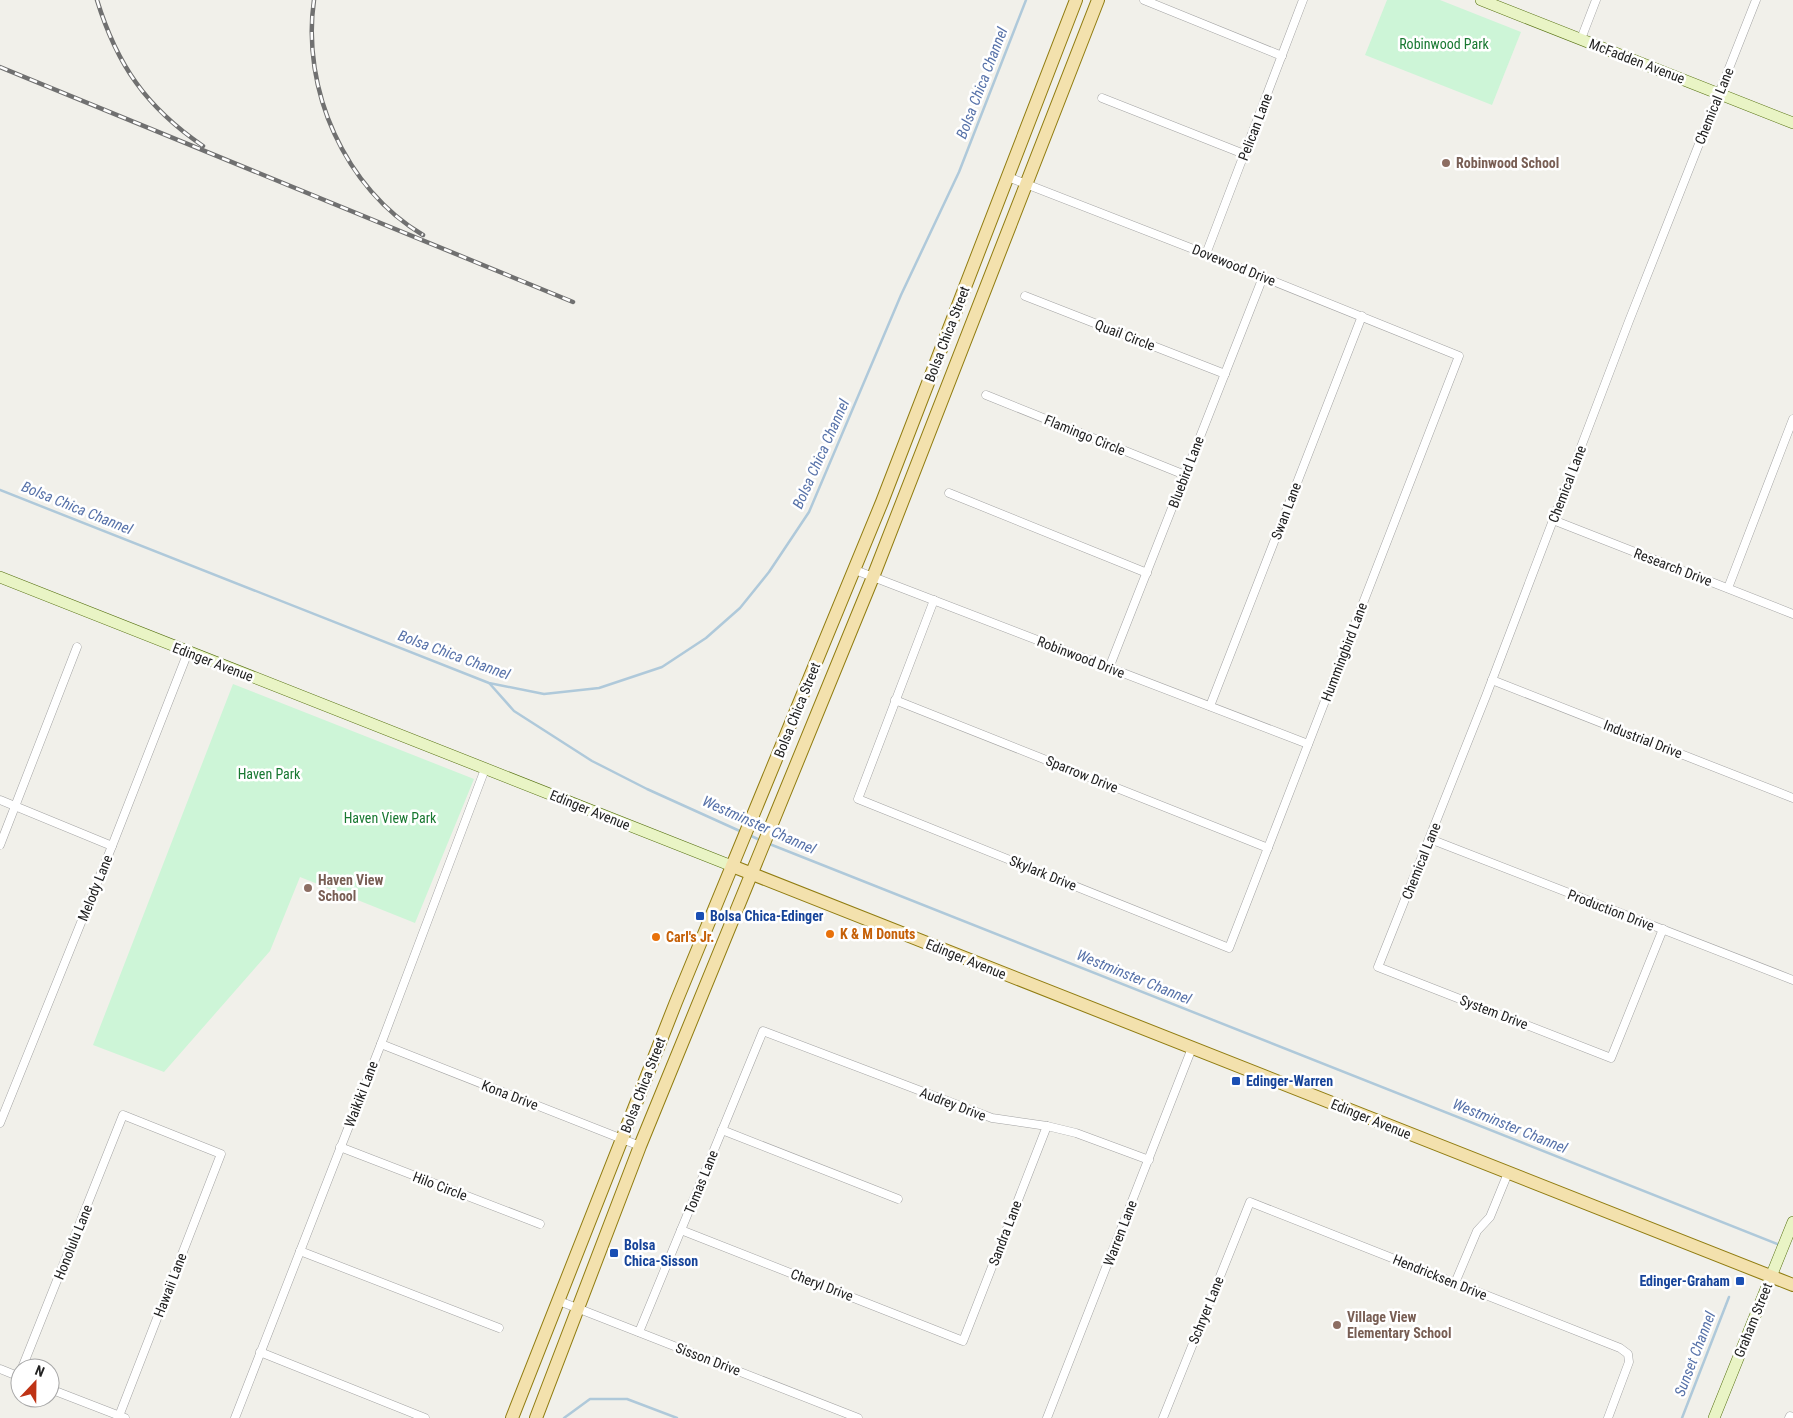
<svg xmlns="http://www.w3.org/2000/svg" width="1793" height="1418" viewBox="0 0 1793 1418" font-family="'Roboto Condensed',sans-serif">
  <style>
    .park { fill: #cdf5d7 }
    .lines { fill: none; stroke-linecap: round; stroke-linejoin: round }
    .stream { stroke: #afc9da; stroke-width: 2.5 }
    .street-casing { stroke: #a3a3a3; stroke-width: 9 }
    .secondary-casing { stroke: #567111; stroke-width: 12 }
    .primary-casing { stroke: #907c10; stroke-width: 14 }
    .street { stroke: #fff; stroke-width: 8 }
    .secondary { stroke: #e9f4c5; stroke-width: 11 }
    .primary { stroke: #f3e1ad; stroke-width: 12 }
    .rail-casing { stroke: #707070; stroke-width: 4.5 }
    .rail { stroke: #fff; stroke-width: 2.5; stroke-dasharray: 8; stroke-linecap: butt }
    .education-dot { fill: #8d6e63; stroke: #fff; stroke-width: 2 }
    .transit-dot { fill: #1a4fb4; stroke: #fff; stroke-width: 2 }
    .food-dot { fill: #e8710a; stroke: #fff; stroke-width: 2 }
    .labels { text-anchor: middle; stroke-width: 5; stroke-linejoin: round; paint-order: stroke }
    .park-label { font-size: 14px; fill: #187831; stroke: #fff }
    .street-label { font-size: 14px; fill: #222; stroke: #fff }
    .education-label { font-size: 14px; font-weight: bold; fill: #785e54; stroke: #fff; text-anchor: start }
    .transit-label { font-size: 14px; font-weight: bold; fill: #164399; stroke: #fff; text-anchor: start }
    .food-label { font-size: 14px; font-weight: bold; fill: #c56008; stroke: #fff; text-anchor: start }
    .water-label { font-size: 15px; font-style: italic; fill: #5772a9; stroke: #fff }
  </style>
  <rect width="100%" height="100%" fill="#f1f0ea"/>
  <g class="park">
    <path d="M1387 0H1440L1521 32 1492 105 1365 55Z"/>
    <path d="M233 684 474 779 415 923 300 877 270 951 164 1072 93 1045Z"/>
  </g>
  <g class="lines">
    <g class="stream">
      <path d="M0 490 489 683 544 694 599 688 662 667 706 638 740 608 769 572 809 512 901 295 959 172 1026 0"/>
      <path d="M490 684 514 711 592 761 647 789 742 832"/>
      <path d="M749 835 760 840"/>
      <path d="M767 843 1780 1245"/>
      <path d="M564 1418 590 1399H627L677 1418"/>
      <path d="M1682 1418 1729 1297"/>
    </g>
    <g class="street-casing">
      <g id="street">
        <path d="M1144 0 1282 56"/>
        <path d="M1581 39 1596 0"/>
        <path d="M1102 98 1244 154"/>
        <path d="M1206 254 1303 0"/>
        <path d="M1025 296 1225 374"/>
        <path d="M986 395 1185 475"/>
        <path d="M949 493 1147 573"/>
        <path d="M1553 520 1793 614"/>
        <path d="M855 570 1308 744"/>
        <path d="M1728 588 1793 419"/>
        <path d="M934 600 858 799 1229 948 1459 356 1206 254 1008 177"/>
        <path d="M1109 668 1263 277"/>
        <path d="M1492 680 1793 798"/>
        <path d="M895 700 1268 848"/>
        <path d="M1210 706 1362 316"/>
        <path d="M0 800 112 846"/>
        <path d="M1430 839 1793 980"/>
        <path d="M0 845 77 647"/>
        <path d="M1663 929 1611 1058 1378 967 1486 696 1629 321 1756 0"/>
        <path d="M381 1044 640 1146"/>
        <path d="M0 1123 112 846 188 652"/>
        <path d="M722 1130 898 1199"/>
        <path d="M340 1147 540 1224"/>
        <path d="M681 1230 963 1341 1047 1126"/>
        <path d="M300 1251 499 1328"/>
        <path d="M1455 1283 1477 1231 1490 1217 1508 1173"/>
        <path d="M559 1301 858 1418"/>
        <path d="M639 1332 763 1031 992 1118 1047 1126 1076 1133 1149 1160"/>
        <path d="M260 1352 425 1418"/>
        <path d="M22 1368 123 1115 221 1154 119 1416"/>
        <path d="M0 1369 20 1377"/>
        <path d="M50 1389 125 1418"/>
        <path d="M235 1418 381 1044 485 769"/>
        <path d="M1047 1418 1192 1048"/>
        <path d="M1163 1418 1250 1202 1620 1348 1628 1354 1629 1362 1608 1418"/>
        <path d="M1789 1418 1790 1416 1793 1417"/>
      </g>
    </g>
    <g class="secondary-casing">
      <g id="secondary">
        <path d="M1481 0 1793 123"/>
        <path d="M0 577 732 866"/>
        <path d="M1714 1418 1793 1222"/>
      </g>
    </g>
    <g class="primary-casing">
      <g id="primary">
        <path d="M732 866 1793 1285"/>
        <path d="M512 1418 676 1002 882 502 1076 0"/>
        <path d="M536 1418 640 1146 873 577 1098 0"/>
      </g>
    </g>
    <use href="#street" class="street"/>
    <use href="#secondary" class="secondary"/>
    <use href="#primary" class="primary"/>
    <g class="rail-casing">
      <g id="rail">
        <path d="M97 0C117 65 146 107 203 146"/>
        <path d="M314 0C301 89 345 189 423 235"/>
        <path d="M0 67 573 302"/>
      </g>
    </g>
    <use href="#rail" class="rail"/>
  </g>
  <g class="education-dot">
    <circle cx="1446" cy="163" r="5"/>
    <circle cx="308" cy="888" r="5"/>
    <circle cx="1337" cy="1325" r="5"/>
  </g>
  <g class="transit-dot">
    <rect x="695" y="911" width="10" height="10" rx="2.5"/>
    <rect x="1231" y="1076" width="10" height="10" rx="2.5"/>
    <rect x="609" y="1248" width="10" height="10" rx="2.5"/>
    <rect x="1735" y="1276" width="10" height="10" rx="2.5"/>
  </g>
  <g class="food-dot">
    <circle cx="830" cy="934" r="5"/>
    <circle cx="656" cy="937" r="5"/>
  </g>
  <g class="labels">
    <g class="park-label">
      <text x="1444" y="49">Robinwood Park</text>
      <text x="269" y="779">Haven Park</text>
      <text x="390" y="823">Haven View Park</text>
    </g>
    <g class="street-label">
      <text transform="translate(1637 61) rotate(21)" y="5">McFadden Avenue</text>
      <text transform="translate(1714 106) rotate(-68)" y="5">Chemical Lane</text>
      <text transform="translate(1255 127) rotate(-69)" y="5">Pelican Lane</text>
      <text transform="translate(1234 265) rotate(22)" y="5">Dovewood Drive</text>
      <text transform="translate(947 334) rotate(-69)" y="5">Bolsa Chica Street</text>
      <text transform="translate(1125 335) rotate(21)" y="5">Quail Circle</text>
      <text transform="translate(1085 435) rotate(22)" y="5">Flamingo Circle</text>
      <text transform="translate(1186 472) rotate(-69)" y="5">Bluebird Lane</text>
      <text transform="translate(1567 484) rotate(-69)" y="5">Chemical Lane</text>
      <text transform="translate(1286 511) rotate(-69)" y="5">Swan Lane</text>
      <text transform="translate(1673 567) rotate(21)" y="5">Research Drive</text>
      <text transform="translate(1344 652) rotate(-69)" y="5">Hummingbird Lane</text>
      <text transform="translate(1081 657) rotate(21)" y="5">Robinwood Drive</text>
      <text transform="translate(213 662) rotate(21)" y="5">Edinger Avenue</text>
      <text transform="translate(797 710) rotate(-68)" y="5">Bolsa Chica Street</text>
      <text transform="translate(1643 739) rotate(21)" y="5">Industrial Drive</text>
      <text transform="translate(1082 774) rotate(22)" y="5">Sparrow Drive</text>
      <text transform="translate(590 810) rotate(22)" y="5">Edinger Avenue</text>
      <text transform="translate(1421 861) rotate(-68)" y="5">Chemical Lane</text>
      <text transform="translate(1043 873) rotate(22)" y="5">Skylark Drive</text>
      <text transform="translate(95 888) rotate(-68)" y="5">Melody Lane</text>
      <text transform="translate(1611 910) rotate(21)" y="5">Production Drive</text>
      <text transform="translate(966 959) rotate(22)" y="5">Edinger Avenue</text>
      <text transform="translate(1494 1012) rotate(21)" y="5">System Drive</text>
      <text transform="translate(643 1085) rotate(-69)" y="5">Bolsa Chica Street</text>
      <text transform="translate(361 1094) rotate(-69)" y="5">Waikiki Lane</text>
      <text transform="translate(510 1095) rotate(21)" y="5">Kona Drive</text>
      <text transform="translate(953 1104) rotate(21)" y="5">Audrey Drive</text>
      <text transform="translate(1371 1119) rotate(22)" y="5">Edinger Avenue</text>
      <text transform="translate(701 1182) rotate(-68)" y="5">Tomas Lane</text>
      <text transform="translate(440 1186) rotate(21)" y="5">Hilo Circle</text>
      <text transform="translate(1005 1233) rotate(-69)" y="5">Sandra Lane</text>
      <text transform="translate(1120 1233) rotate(-69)" y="5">Warren Lane</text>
      <text transform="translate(73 1242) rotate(-68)" y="5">Honolulu Lane</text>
      <text transform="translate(1440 1277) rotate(22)" y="5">Hendricksen Drive</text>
      <text transform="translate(170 1285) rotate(-69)" y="5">Hawaii Lane</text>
      <text transform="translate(822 1285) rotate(21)" y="5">Cheryl Drive</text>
      <text transform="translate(1206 1310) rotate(-68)" y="5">Schryer Lane</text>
      <text transform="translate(1753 1320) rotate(-68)" y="5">Graham Street</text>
      <text transform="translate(708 1359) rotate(21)" y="5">Sisson Drive</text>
    </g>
    <g class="education-label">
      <text x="1456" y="168">Robinwood School</text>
      <text x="318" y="885">Haven View<tspan x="318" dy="16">School</tspan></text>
      <text x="1347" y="1322">Village View<tspan x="1347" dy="16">Elementary School</tspan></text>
    </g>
    <g class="transit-label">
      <text x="710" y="921">Bolsa Chica-Edinger</text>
      <text x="1246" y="1086">Edinger-Warren</text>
      <text x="624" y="1250">Bolsa<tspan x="624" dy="16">Chica-Sisson</tspan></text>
      <text x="1730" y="1286" text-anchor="end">Edinger-Graham</text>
    </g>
    <g class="food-label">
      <text x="840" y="939">K &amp; M Donuts</text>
      <text x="666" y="942">Carl's Jr.</text>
    </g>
    <g class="water-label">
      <text transform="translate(982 83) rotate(-69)" y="5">Bolsa Chica Channel</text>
      <text transform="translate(821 454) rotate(-66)" y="5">Bolsa Chica Channel</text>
      <text transform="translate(77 508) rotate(22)" y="5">Bolsa Chica Channel</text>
      <text transform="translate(454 655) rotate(20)" y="5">Bolsa Chica Channel</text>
      <text transform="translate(759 825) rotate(24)" y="5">Westminster Channel</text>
      <text transform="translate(1134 977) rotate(22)" y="5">Westminster Channel</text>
      <text transform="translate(1510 1126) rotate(22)" y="5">Westminster Channel</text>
      <text transform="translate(1695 1354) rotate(-69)" y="5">Sunset Channel</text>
    </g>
  </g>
  <g transform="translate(35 1383) rotate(22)"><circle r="24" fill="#ffffff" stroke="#a7a7a7"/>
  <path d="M0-4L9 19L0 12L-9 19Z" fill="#bf3315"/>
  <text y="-8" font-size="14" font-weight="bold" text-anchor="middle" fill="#222222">N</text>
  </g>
</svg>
